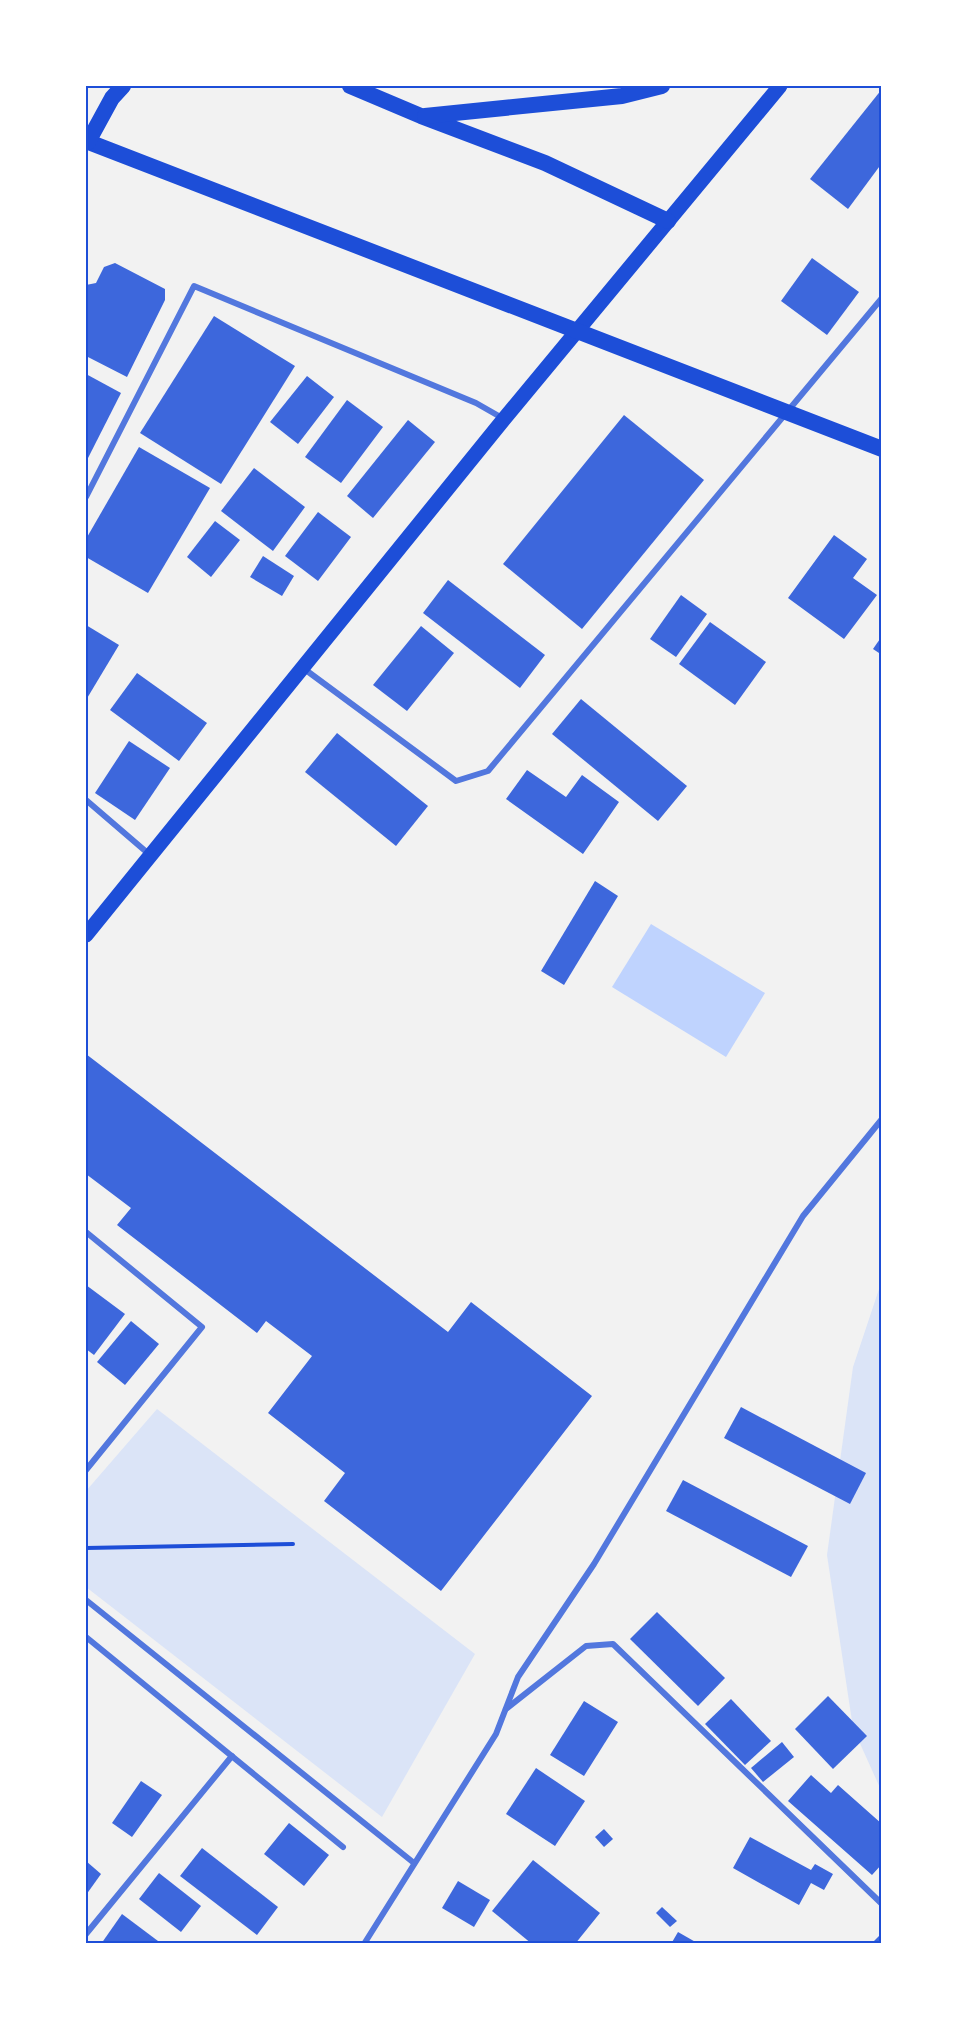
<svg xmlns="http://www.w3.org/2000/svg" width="967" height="2029" viewBox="0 0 967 2029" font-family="'Sofia Sans Condensed',sans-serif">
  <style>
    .green { fill: #dbe4f7 }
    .water { fill: #bfd3fe }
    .building { fill: #3d67dc }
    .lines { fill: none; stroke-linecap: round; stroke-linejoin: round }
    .path { stroke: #1d4ed8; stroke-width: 4 }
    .minor { stroke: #5277de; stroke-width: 6 }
    .primary { stroke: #1d4ed8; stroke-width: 15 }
    .trunk { stroke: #1d4ed8; stroke-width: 16 }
    .neatline { fill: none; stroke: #1d4ed8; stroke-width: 2 }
  </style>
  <rect width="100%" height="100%" fill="#f2f2f2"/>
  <g class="green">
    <path d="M881 1283V1790L853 1728 827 1555 853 1367Z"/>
    <path d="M157 1409 475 1654 382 1817 86 1587V1491Z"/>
  </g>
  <path class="water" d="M651 924 765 993 726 1057 612 987Z"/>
  <g class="building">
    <path d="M882 89V163L848 209 810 179Z"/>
    <path d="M812 258 859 292 827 335 781 301Z"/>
    <path d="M115 263 165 289V300L127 377 86 356V285L96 283 104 267Z"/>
    <path d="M214 316 295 366 221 484 140 433Z"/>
    <path d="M86 374 121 393 86 462Z"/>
    <path d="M307 376 334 397 298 444 270 422Z"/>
    <path d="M347 400 383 427 341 483 305 457Z"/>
    <path d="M624 415 704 480 582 629 503 564Z"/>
    <path d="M408 420 435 442 373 518 347 496Z"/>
    <path d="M139 447 210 488 148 593 86 557V539Z"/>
    <path d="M254 468 305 507 273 551 221 511Z"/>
    <path d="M318 512 351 537 318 581 285 556Z"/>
    <path d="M215 521 240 540 211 577 187 557Z"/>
    <path d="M834 535 867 559 853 578 877 595 844 639 788 598Z"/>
    <path d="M263 556 294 576 282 596 250 577Z"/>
    <path d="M448 580 545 655 520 688 423 613Z"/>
    <path d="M681 595 707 614 676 657 650 639Z"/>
    <path d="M710 622 766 662 735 705 679 664Z"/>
    <path d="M86 625 119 645 86 700Z"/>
    <path d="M421 626 454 653 407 711 373 685Z"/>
    <path d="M882 636V655L873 649Z"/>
    <path d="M137 673 207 723 179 761 110 710Z"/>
    <path d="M581 699 687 786 658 821 552 734Z"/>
    <path d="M337 733 428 806 396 846 305 772Z"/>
    <path d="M129 741 170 768 135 820 95 793Z"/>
    <path d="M527 770 566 797 582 775 619 802 583 854 506 799Z"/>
    <path d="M595 881 618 896 564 985 541 971Z"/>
    <path d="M86 1054 448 1332 471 1302 592 1396 441 1591 324 1501 345 1473 268 1413 312 1356 266 1321 257 1333 117 1225 131 1208 86 1174Z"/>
    <path d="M86 1285 125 1314 94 1355 86 1349Z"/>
    <path d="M131 1321 159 1344 125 1385 97 1362Z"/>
    <path d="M741 1407 866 1473 850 1504 724 1438Z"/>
    <path d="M683 1480 808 1546 791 1577 666 1511Z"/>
    <path d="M657 1612 725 1678 698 1706 630 1639Z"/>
    <path d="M828 1696 867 1736 833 1769 795 1729Z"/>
    <path d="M731 1699 771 1741 745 1765 705 1724Z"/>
    <path d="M584 1701 618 1722 584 1776 550 1755Z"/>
    <path d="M782 1742 794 1757 763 1782 751 1768Z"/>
    <path d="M536 1768 585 1801 555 1846 506 1814Z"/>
    <path d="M811 1775 831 1793 838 1785 882 1824V1864L872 1875 788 1801Z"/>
    <path d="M141 1781 162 1795 132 1837 112 1823Z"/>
    <path d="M289 1823 329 1855 304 1886 264 1854Z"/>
    <path d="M604 1829 613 1839 604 1847 595 1837Z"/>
    <path d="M750 1837 811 1870 815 1864 833 1874 824 1890 811 1883 799 1905 733 1868Z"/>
    <path d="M202 1848 278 1907 257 1935 180 1876Z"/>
    <path d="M533 1860 600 1913 575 1944H532L492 1911Z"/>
    <path d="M86 1861 101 1874 86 1895Z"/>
    <path d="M159 1873 201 1906 181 1932 139 1899Z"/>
    <path d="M458 1881 490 1900 474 1927 442 1908Z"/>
    <path d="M662 1907 677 1921 670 1927 656 1913Z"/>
    <path d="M122 1914 162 1944H101Z"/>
    <path d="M678 1932 699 1944H671Z"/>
    <path d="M882 1933V1944H871Z"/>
  </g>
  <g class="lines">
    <path class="path" d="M86 1548 293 1544"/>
    <g class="minor">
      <path d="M86 497 194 286 476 403 504 419"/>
      <path d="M303 668 456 781 488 771 882 298"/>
      <path d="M86 800 150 855"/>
      <path d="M86 1232 202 1327 86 1470"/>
      <path d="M86 1600 414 1863"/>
      <path d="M86 1637 343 1847"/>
      <path d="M506 1709 586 1646 613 1644 882 1904"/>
      <path d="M86 1934 232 1756"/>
      <path d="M364 1944 496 1734 518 1677 594 1564 803 1216 882 1119"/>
    </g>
    <path class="primary" d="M86 935 504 419 780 86"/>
    <g class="trunk">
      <path d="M350 86 421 116 545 163 668 221"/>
      <path d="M425 116 622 96 662 86"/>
      <path d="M86 141 882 449"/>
      <path d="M88 142 112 98 123 86"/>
    </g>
  </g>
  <rect width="967" height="2029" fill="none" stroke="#ffffff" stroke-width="174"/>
  <rect x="87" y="87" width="793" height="1855" class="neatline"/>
</svg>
